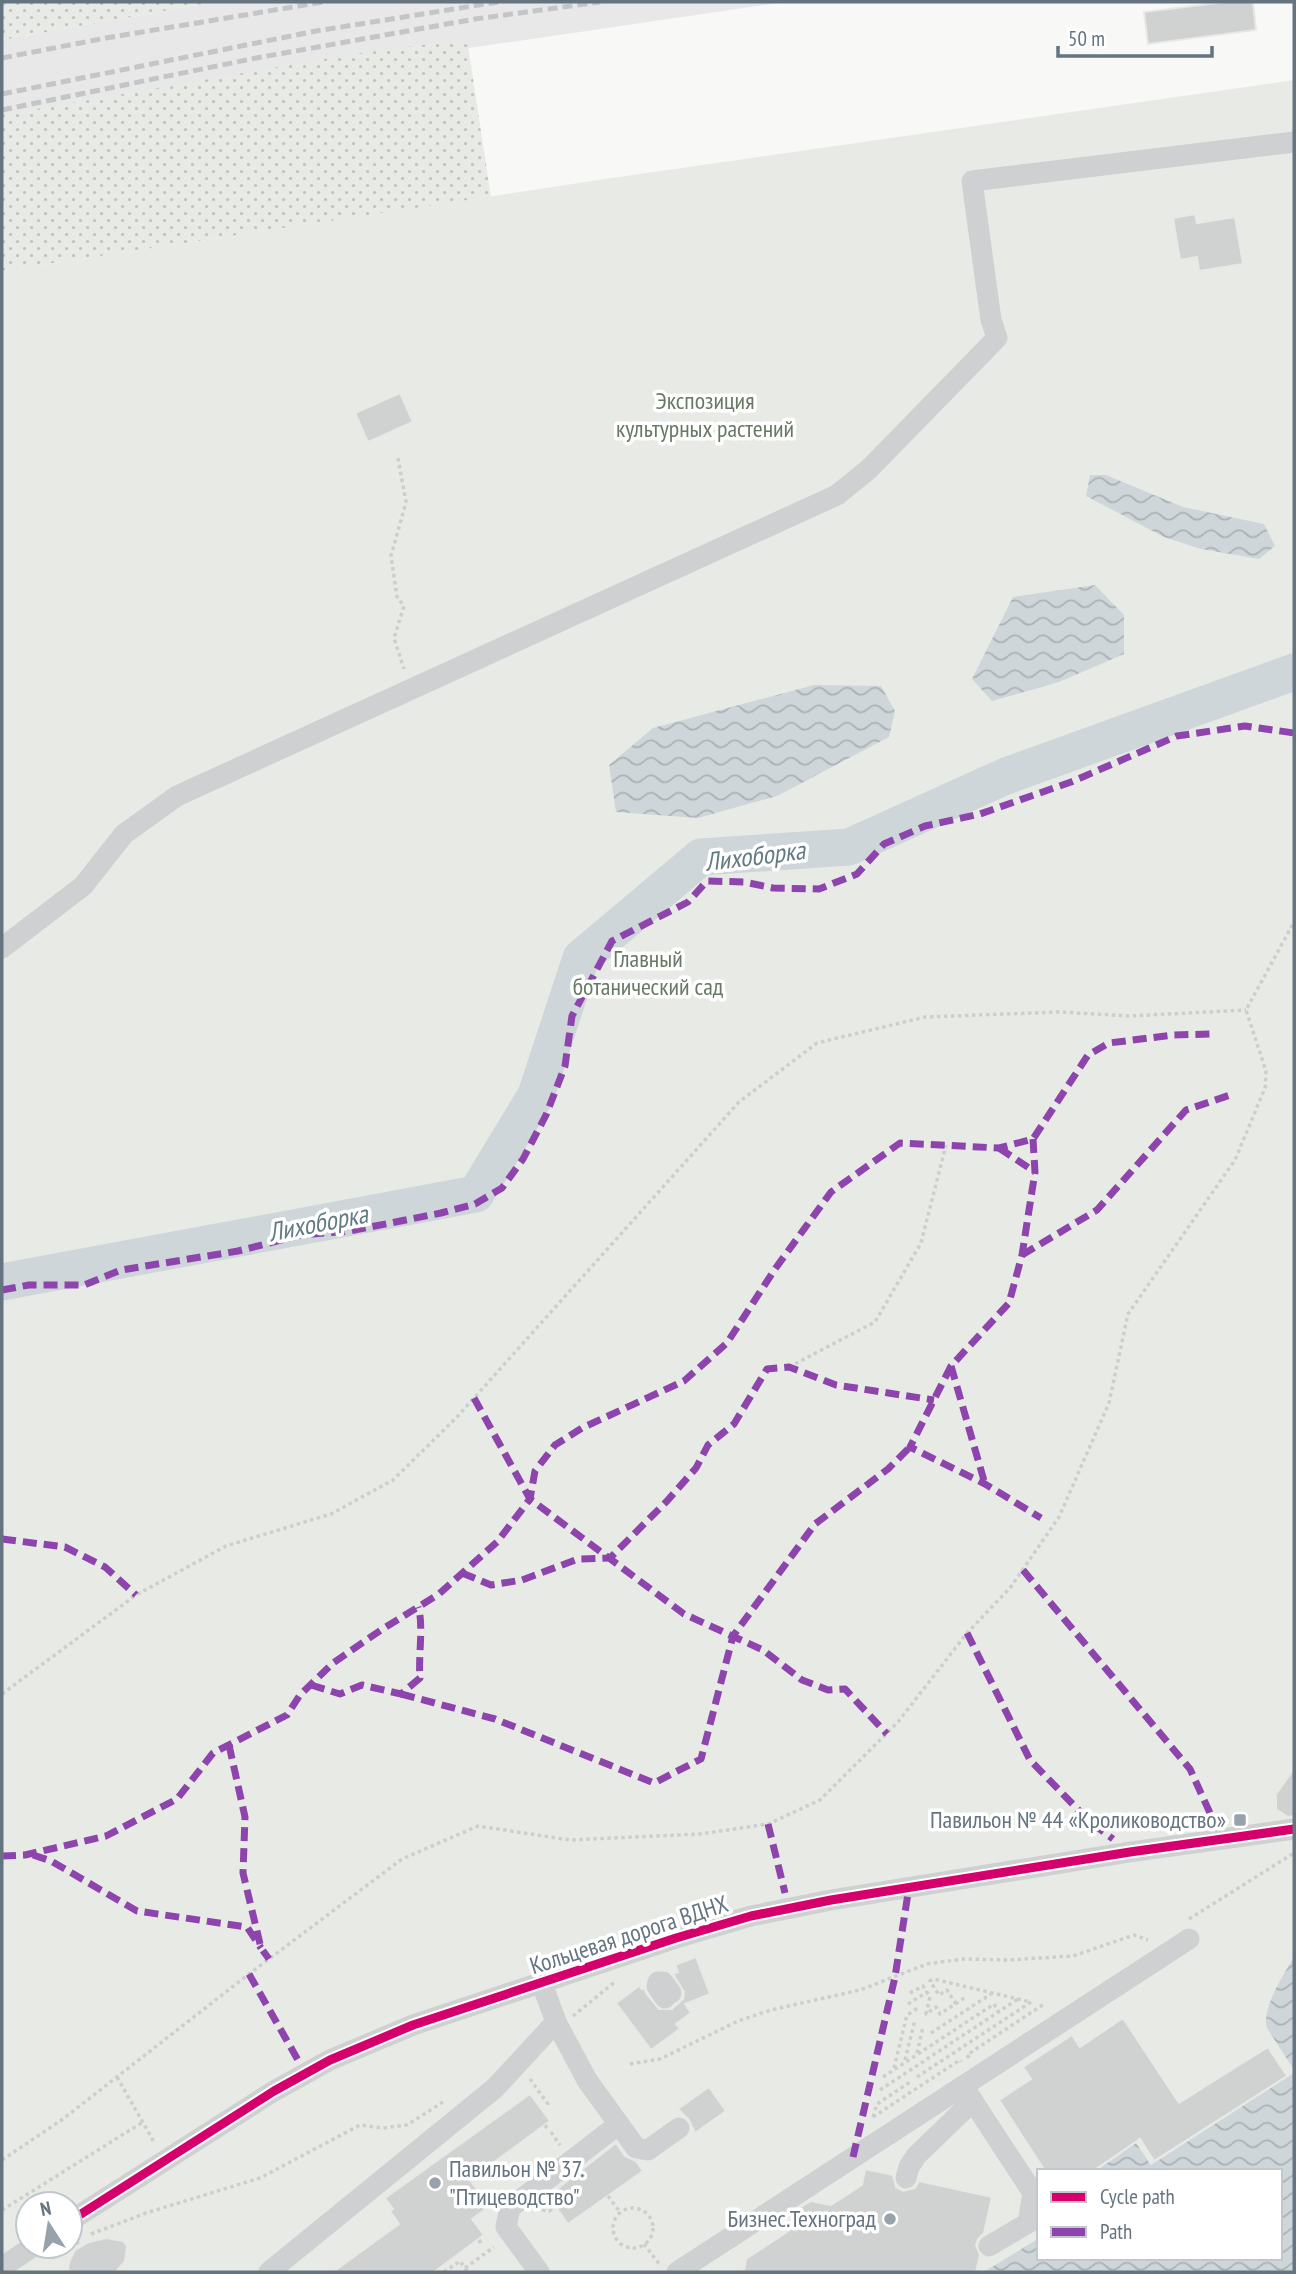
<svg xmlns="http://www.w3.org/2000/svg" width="1296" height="2274" viewBox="0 0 1296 2274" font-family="'PT Sans Narrow',sans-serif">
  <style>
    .built { fill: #e7e8e7 }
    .grass { fill: url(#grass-dots) }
    .park { fill: #e8ebe5; fill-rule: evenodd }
    .water { fill: url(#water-waves) }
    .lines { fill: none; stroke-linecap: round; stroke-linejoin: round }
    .river { stroke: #ced6d9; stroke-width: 37 }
    .building { fill: #d0d2d2; stroke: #e8e8e6; stroke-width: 2 }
    .path { stroke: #cdcecd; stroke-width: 3.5; stroke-dasharray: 3.5 3.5; stroke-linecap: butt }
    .minor { stroke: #ced0d1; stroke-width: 21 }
    .rail { stroke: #c3c5c7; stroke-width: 5; stroke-dasharray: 10 5; stroke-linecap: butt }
    .quiet { stroke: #8e44ad; stroke-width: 7; stroke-dasharray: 14 7; stroke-linecap: butt }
    .cycleway-casing { stroke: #fff; stroke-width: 13 }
    .cycleway { stroke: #d6006c; stroke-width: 9 }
    .poi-dot { fill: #98a2aa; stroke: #fff; stroke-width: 2.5 }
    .labels { text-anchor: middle; stroke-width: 7; stroke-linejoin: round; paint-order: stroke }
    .park-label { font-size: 24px; fill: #667963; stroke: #fff }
    .poi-label { font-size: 24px; fill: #647481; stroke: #fff; text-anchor: end }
    .street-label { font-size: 24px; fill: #647481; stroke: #fff }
    .water-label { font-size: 26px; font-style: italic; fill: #637a83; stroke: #fff }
  </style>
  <defs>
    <pattern id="grass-dots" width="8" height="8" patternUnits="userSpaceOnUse" patternTransform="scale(1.75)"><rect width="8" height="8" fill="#e8ebe5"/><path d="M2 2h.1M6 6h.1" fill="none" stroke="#c0c3bf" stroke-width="1.8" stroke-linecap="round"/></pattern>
    <pattern id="water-waves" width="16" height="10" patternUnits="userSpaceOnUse" patternTransform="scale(1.75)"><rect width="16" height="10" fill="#ced6d9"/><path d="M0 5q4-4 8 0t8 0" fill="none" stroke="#abb2b5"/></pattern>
  </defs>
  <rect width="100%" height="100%" fill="#f8f8f7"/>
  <path class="built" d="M214 2H785L264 78 2 131V40Z"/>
  <g class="grass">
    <path d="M2 2H214L2 40Z"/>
    <path d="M467 39 491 197 2 271V115L346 55Z"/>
  </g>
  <path class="park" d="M1294 80V2272H2V271L612 178ZM1039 2171H1280V2258H1039ZM28 2204H70V2246H28Z"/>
  <g class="water">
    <path d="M1090 475H1106L1183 507 1264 524 1275 546 1259 559 1201 549 1164 537 1086 496Z"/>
    <path d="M1095 585 1124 615V654L1059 682 992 701 972 679 1013 597Z"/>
    <path d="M814 685 881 686 895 711 889 737 777 796 698 818 616 812 609 765 653 728Z"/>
    <path d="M1294 1957V2070L1267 2028C1261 2009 1284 1974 1294 1957Z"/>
    <path d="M1294 2073V2272H984L1039 2238V2258H1280V2171H1096L1136 2143 1151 2165Z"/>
  </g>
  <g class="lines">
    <path class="river" d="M2 1282 476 1194 536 1095 581 958 701 857 849 847 1006 776 1294 672"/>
  </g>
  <g class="building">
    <path d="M1225 2H1253L1256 30 1148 44 1144 12Z"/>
    <path d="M1195 214 1197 223 1235 217 1243 264 1199 271 1197 257 1180 260 1173 218Z"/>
    <path d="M400 393 413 422 368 442 355 413Z"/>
    <path d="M1294 1769V1816L1288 1817 1276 1809V1794Z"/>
    <path d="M696 1957 710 1994 685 2004 691 2013 676 2024 680 2029 651 2050 616 2003 639 1986 642 1989 644 1987 646 1993 659 2009H672L683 1999 684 1992 673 1974 678 1972 675 1965Z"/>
    <path d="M1123 2018 1179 2103 1268 2047 1287 2076 1154 2161 1140 2139 1093 2171H1045L999 2100 1031 2079 1023 2067 1072 2035 1080 2047Z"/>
    <path d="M709 2087 726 2111 695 2133 689 2120 678 2109Z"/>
    <path d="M530 2094 550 2121 470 2180 490 2206 472 2219 484 2235 434 2272H333L399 2224 390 2211 393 2209 385 2198Z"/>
    <path d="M616 2143 625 2156 636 2161 643 2171 568 2224 548 2196Z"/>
    <path d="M865 2169 893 2175 896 2187 903 2191 915 2188 919 2181 992 2197 984 2233 978 2239 976 2245 980 2255 976 2272H744L746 2259 790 2230 794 2211 811 2201 831 2205 862 2185Z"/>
    <path d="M106 2238 123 2241 127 2246 125 2261 116 2272H68L69 2262 75 2250 89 2242Z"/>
  </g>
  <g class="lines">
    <g class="path">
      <path d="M398 458 406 502 391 556 397 597 404 606 394 638 404 669"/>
      <path d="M789 1367 875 1322 921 1243 946 1145"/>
      <path d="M2 1694 136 1595 226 1546 331 1514 393 1480 457 1417 739 1102 817 1043 925 1017 1059 1012 1130 1016 1246 1010"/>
      <path d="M1189 1919 1294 1853"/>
      <path d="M910 1993 923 1986 930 1997 926 2014 936 2007 940 2014 966 1997"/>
      <path d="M908 2004 927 1992"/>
      <path d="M956 2004 947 1990 939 1995 930 1981 933 1979 1031 2002"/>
      <path d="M573 2016 616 1981"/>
      <path d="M931 2033 991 1994"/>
      <path d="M917 2053 923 2027"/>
      <path d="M969 2058 967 2055 1044 2004"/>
      <path d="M905 2060 915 2020"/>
      <path d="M630 2064 660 2059 738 2021 771 2010 860 1990 927 1964 963 1959 1008 1960 1073 1956 1134 1935 1148 1940"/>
      <path d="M894 2068 907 2015 918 2008"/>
      <path d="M117 2077 154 2142"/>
      <path d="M883 2077 994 2004 999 2012"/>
      <path d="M917 2077 1031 2002"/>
      <path d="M530 2079 548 2104 547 2106"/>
      <path d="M880 2090 1018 1999"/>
      <path d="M873 2117 960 2060 961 2062"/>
      <path d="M873 2117 877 2104 910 2082"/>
      <path d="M545 2125 547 2128"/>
      <path d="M551 2132 560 2145"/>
      <path d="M2 2160 63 2119 249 1974 402 1859 478 1826 570 1840 700 1834 768 1824 820 1800 898 1722 967 1633 1010 1588 1059 1517 1109 1403 1128 1314 1235 1160 1265 1088 1266 1071 1246 1010 1294 922"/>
      <path d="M608 2196 620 2212"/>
      <circle cx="633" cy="2228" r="20"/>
      <path d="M2 2210 143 2122"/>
      <path d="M542 2210 549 2211 556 2207"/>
      <path d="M91 2234 146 2213 260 2178 360 2125 383 2128 407 2125 443 2102"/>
      <path d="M479 2240 481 2243"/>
      <path d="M644 2244 660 2265"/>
      <path d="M52 2258 82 2240"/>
      <path d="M465 2268 494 2247"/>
      <path d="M444 2272 460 2261 468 2272"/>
    </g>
    <g class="minor">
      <path d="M2 948 83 886 124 834 177 796 837 495 869 469 997 338 991 320 972 181 1294 142"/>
      <path d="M542 1984 556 2022 587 2080 636 2148 648 2150 679 2128"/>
      <path d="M665 1998 657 1986 658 1982H663L671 1993"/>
      <path d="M963 2086 1033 2193 1028 2223 989 2246"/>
      <path d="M906 2178 909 2167 916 2156 973 2101"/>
      <path d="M70 2221 274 2091 330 2060 413 2025 676 1938 751 1916 831 1900 1130 1852 1294 1829"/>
      <path d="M2 2267 34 2246"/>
      <path d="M269 2272 495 2088 556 2022"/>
      <path d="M539 2272 506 2227 510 2208 619 2124"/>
      <path d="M677 2272 1189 1939"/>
    </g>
    <g class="rail">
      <path d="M2 58 106 38 323 2"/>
      <path d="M2 94 316 31 498 2"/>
      <path d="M2 110 256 58 475 19 600 2"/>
    </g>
    <g class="quiet">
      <path d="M1033 1139 1035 1172 1022 1255 1009 1303 951 1366 910 1447 985 1484 1041 1518"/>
      <path d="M999 1148 1035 1172"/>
      <path d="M1022 1255 1097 1210 1186 1110 1230 1095"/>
      <path d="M2 1290 29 1285H84L121 1270 238 1251 301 1235 350 1231 441 1213 475 1204 502 1188 523 1159 546 1115 565 1066 572 1016 612 941 688 902 707 881 744 882 773 888 819 889 857 874 884 844 925 826 980 814 1071 782 1177 736 1245 726 1294 733"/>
      <path d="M951 1366 985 1484"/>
      <path d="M474 1398 530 1499 684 1614 763 1650 802 1680 828 1690 845 1689 887 1734"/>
      <path d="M2 1539 65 1547 105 1567 136 1595"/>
      <path d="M1023 1570 1190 1769 1215 1824"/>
      <path d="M462 1573 491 1585 522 1580 578 1559 610 1558 667 1501 696 1468 708 1445 734 1424 767 1369 789 1367 836 1385 934 1400"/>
      <path d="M967 1633 1030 1760 1089 1821 1113 1839"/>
      <path d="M311 1685 340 1694 362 1685 401 1694 420 1678C418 1657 424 1623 418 1607"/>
      <path d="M401 1694 495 1719 654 1783 701 1759 733 1636 815 1524 888 1469 910 1447"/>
      <path d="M229 1745 245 1817 243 1873 261 1948 269 1959"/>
      <path d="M768 1824 785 1893"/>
      <path d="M33 1855 51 1861 137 1911 247 1927 261 1948"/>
      <path d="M2 1856 25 1855 106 1836 177 1799 213 1753 287 1715 300 1695 333 1663 381 1630 439 1594 497 1542 530 1499 535 1471 555 1445 582 1428 684 1381 727 1343 775 1269 831 1192 900 1143 999 1148 1033 1139 1088 1055 1109 1043 1173 1035 1210 1034"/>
      <path d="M249 1974 298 2060"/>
      <path d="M853 2157 895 1977 909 1887"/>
    </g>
    <g class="cycleway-casing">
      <path id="cycleway" d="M70 2221 274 2091 330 2060 413 2025 676 1938 751 1916 831 1900 1130 1852 1294 1829"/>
    </g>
    <use href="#cycleway" class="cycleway"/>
  </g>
  <g class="poi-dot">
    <rect x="1233" y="1813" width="14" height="14" rx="3.5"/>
    <circle cx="435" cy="2183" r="7"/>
    <circle cx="890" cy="2219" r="7"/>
  </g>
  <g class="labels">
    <g class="park-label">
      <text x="705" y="409">Экспозиция<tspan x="705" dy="28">культурных растений</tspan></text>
      <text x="648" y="967">Главный<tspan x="648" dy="28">ботанический сад</tspan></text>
    </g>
    <g class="poi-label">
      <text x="1226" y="1828">Павильон № 44 «Кролиководство»</text>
      <text x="449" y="2177" text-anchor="start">Павильон № 37.<tspan x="449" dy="28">"Птицеводство"</tspan></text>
      <text x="876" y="2227">Бизнес.Техноград</text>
    </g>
    <g class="street-label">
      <text transform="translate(629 1935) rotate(-18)" y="8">Кольцевая дорога ВДНХ</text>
    </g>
    <g class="water-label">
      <text transform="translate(755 856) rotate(-7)" y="9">Лихоборка</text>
      <text transform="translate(318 1223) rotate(-11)" y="9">Лихоборка</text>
    </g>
  </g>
  <rect width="1296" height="2274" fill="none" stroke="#647481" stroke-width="7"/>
  <rect x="1037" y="2169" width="245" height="91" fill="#ffffff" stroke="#c1c7cd" stroke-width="2"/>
  <rect x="1051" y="2192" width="35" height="10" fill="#d6006c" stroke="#c1c7cd" stroke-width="2"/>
  <text x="1100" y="2204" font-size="21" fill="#647481">Cycle path</text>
  <rect x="1051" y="2227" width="35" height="10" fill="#8e44ad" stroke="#c1c7cd" stroke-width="2"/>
  <text x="1100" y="2239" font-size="21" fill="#647481">Path</text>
  <g transform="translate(49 2225) rotate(348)"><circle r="33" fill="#ffffff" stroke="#c1c7cd" stroke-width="2"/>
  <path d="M0-5L12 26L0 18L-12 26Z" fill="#98a2aa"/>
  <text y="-10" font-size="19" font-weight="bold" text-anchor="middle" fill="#647481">N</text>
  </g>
  <path d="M1058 46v10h154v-10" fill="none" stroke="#647481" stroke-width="3.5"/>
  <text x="1068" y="46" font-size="21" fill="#647481" stroke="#ffffff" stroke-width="5" paint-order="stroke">50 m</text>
</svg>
